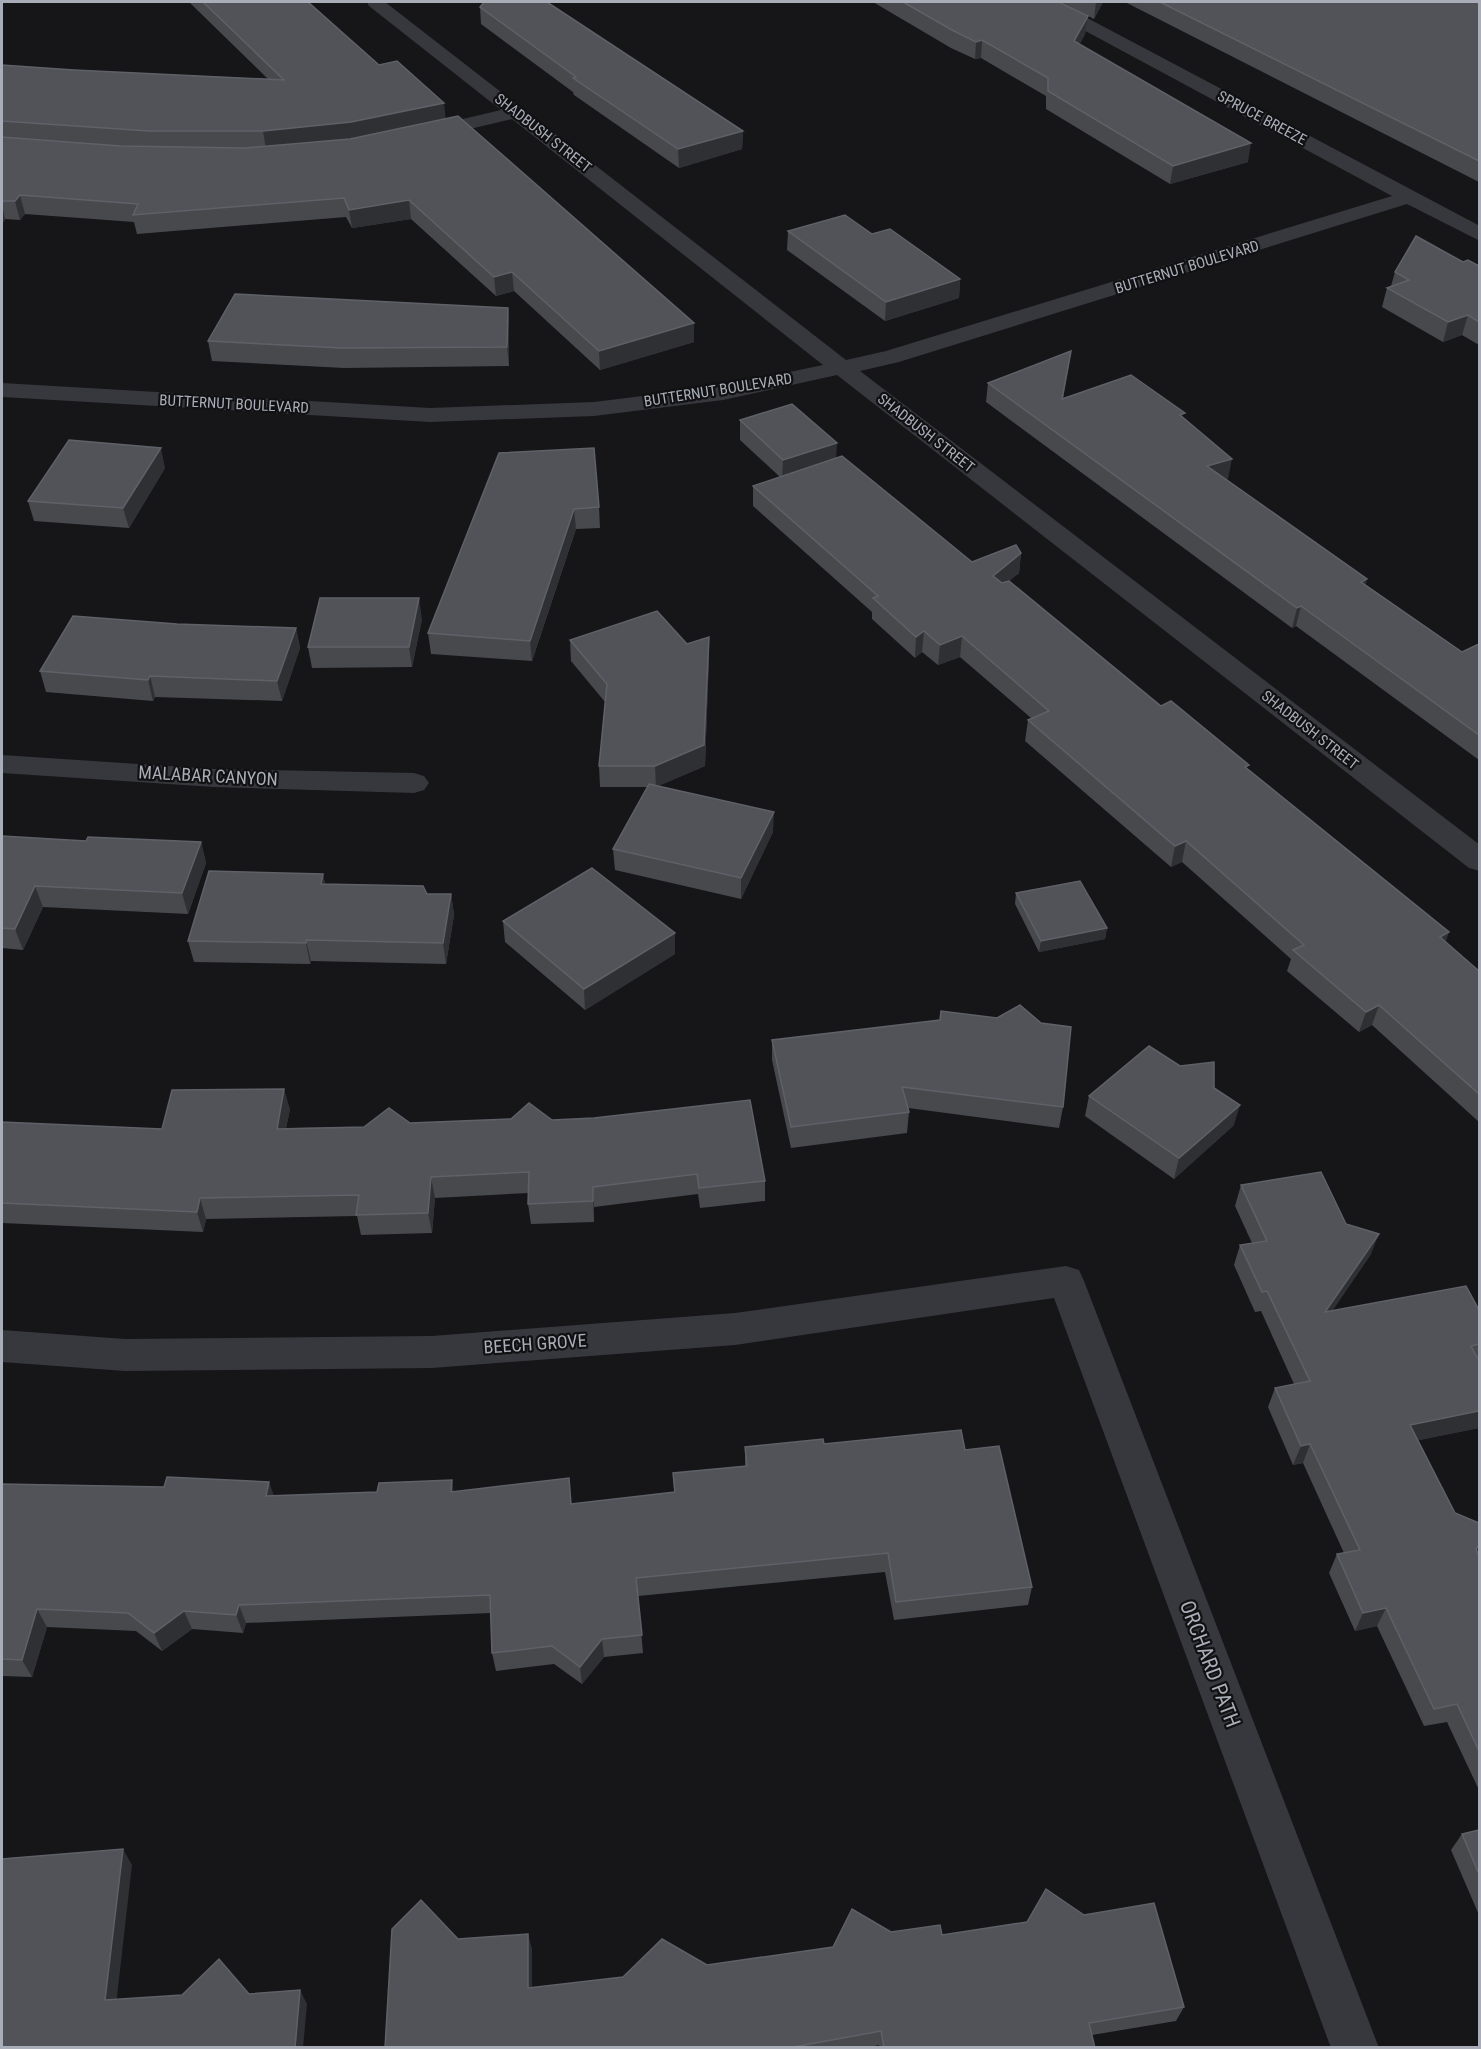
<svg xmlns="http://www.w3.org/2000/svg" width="1481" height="2049" viewBox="0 0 1481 2049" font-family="'Roboto Condensed',sans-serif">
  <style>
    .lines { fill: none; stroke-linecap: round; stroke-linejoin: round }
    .minor { fill: #37383d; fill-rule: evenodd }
    .wall { fill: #47494d }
    .shaded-wall { fill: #2f3033 }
    .building { fill: #525359; stroke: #5f6168; stroke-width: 1.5 }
    .labels { text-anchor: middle; stroke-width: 4.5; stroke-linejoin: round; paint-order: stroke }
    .far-street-label { font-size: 15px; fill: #a8adb8; stroke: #111113 }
    .street-label { font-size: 18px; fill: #a8adb8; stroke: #111113 }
    .near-street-label { font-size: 21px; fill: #a8adb8; stroke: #111113 }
  </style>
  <rect width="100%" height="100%" fill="#161618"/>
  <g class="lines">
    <g class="minor">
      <path d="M367 2H385L846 360 886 351 1392 196 1039 6 1037 2H1057L1480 226V241L1407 204 899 362 860 371 1480 845V871L1469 868 837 375 723 400 594 416 430 422 2 397V383L430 408 594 402 723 386 823 365 512 119 423 140 416 138 413 134 416 130 501 110 369 6Z"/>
      <path d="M2 755 214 769 414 773 424 776 429 783 424 790 414 793 214 787 2 773Z"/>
      <path d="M1066 1266 1079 1270 1084 1281 1379 2048H1331L1054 1298 735 1345 432 1368 125 1371 2 1362V1330L125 1339 432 1336 735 1313Z"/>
    </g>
  </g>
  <g class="wall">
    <path d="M189 2H308L379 65 694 323V342L600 370 514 291 496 296 411 219 352 228 346 217 137 234 134 222 25 214 20 220 5 219 2 224V65L74 70 268 79Z"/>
    <path d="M873 2H1059L1088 16 1085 34 1079 45 1248 162 1170 184 1046 109V96L981 58 975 59 951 48Z"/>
    <path d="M1061 2H1103L1094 19Z"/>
    <path d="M1125 2H1479V182Z"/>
    <path d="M480 7 743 131 742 149 679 168 574 95 573 92 481 24Z"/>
    <path d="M788 231 872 234 960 279 959 298 885 321 787 250Z"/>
    <path d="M1463 262 1479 266V345L1462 335 1443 342 1382 307 1387 288 1391 286 1395 272Z"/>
    <path d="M508 308 509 327V366L344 368 212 361 208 341Z"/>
    <path d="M1071 351 1063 399 1184 418 1228 479H1226L1366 585 1462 652 1479 644V760L1296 626 1292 628 986 402 988 383Z"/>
    <path d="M740 420 836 458 972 562 1021 553 1019 573 1009 581 1161 706 1248 769 1479 971V1122L1372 1025 1359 1032 1287 971 1291 959 1182 862 1171 867 1025 741 1028 720 1031 718 960 657 938 665 922 652 915 658 872 619V612L753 506V486L780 477 740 440Z"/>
    <path d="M499 453 599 507 600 528 576 529 532 661 431 654 428 633Z"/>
    <path d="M165 468 129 528 34 521 28 501Z"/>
    <path d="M422 619 412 667 312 668 308 647Z"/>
    <path d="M296 628 300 648 282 701 155 697 153 701 46 692 40 671Z"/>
    <path d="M570 640 687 644 709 657 705 766 658 786 773 832 741 899 615 870 613 849 648 787H600L599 766 605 702 571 661Z"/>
    <path d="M2 836 86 841 201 842 206 863 188 914 43 907 23 950 2 948Z"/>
    <path d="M323 874 325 884 427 894H451L454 915 446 964 311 961 310 964 194 962 188 941Z"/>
    <path d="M1016 893 1107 928 1105 939 1039 952 1015 904Z"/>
    <path d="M503 921 675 933V954L585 1010 505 942Z"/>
    <path d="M772 1040 1063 1107 1059 1128 908 1108 909 1112 907 1133 791 1148 772 1060Z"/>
    <path d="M1214 1088 1234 1125 1174 1179 1085 1116 1089 1096Z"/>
    <path d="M290 1109 286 1128 364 1127 410 1123 552 1120 765 1181V1201L700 1208 698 1194 594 1207V1222L531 1224 528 1204 529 1193 435 1198 432 1233 361 1235 357 1216 206 1219 203 1232 2 1223V1122L162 1129Z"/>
    <path d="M1241 1185 1346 1224 1371 1254 1332 1311 1479 1310V1428L1418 1440 1455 1513 1479 1554V1790L1447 1722 1424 1726 1377 1626 1355 1631 1329 1573 1337 1554 1344 1553 1303 1463 1293 1465 1268 1407 1275 1388 1294 1384 1261 1311 1255 1312 1234 1265 1240 1245 1252 1243 1235 1206Z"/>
    <path d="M824 1444 965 1450 1032 1587 1028 1605 894 1620 885 1572 638 1596 643 1653 604 1657 582 1684 554 1664 496 1671 492 1653 491 1613 246 1623 243 1633 192 1629 162 1651 136 1631 47 1627 32 1677 2 1676V1484L274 1496 454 1491 572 1504 674 1492 673 1473 745 1466V1447Z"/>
    <path d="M1479 1830V1915L1451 1850 1462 1834Z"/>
    <path d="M891 1932 942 1935 1184 2007 1176 2021 1092 2035 1095 2048H879V2045L866 2048H385L458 1939 532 1949V1988L623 1977 833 1947Z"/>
  </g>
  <g class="shaded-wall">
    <path d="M1096 2H1103L1094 19Z"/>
    <path d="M1088 16 1085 34 1072 59 1074 41Z"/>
    <path d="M982 40 981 58 975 59 976 42Z"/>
    <path d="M444 103 446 121 354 140 266 149 263 131Z"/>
    <path d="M743 131 742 149 679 168 678 149Z"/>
    <path d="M1251 143 1248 162 1170 184 1173 166Z"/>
    <path d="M20 195 25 214 20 220 15 201Z"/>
    <path d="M409 200 411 219 352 228 349 210Z"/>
    <path d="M2 205 5 219 2 224Z"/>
    <path d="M512 272 514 291 496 296 494 277Z"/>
    <path d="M960 279 959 298 885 321 886 302Z"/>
    <path d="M508 308 509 327V366L507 347Z"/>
    <path d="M1468 315 1462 335 1443 342 1448 322Z"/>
    <path d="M694 323V342L600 370 599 351Z"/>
    <path d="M1071 351 1068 371 1059 419 1062 399Z"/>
    <path d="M837 443 836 463 782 480 783 460Z"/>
    <path d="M161 448 165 468 129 528 123 508Z"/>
    <path d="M1232 459 1228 479 1203 486 1207 466Z"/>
    <path d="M574 509 576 529 532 661 530 641Z"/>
    <path d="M1021 553 1019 573 990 596 993 576Z"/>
    <path d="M1367 579 1362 600 1361 582Z"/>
    <path d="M419 598 422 619 412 667 409 647Z"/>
    <path d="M1301 606 1296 626 1292 628 1297 608Z"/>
    <path d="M296 628 300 648 282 701 277 681Z"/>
    <path d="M924 631 922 652 915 658 916 637Z"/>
    <path d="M962 636 960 657 938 665 940 645Z"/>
    <path d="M709 637V657L705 766 656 787 655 766Z"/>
    <path d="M150 676 155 697 153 701 148 680Z"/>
    <path d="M774 812 773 832 741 899V878Z"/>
    <path d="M1186 841 1182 862 1171 867 1175 846Z"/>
    <path d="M201 842 206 863 188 914 182 893Z"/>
    <path d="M323 874 327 895 321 884Z"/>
    <path d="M35 886 43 907 23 950 15 929Z"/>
    <path d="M451 894 454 915 446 964 443 943Z"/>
    <path d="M1107 928 1105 939 1039 952 1041 941Z"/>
    <path d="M1449 932 1442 953 1440 937Z"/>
    <path d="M675 933V954L585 1010 584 989Z"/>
    <path d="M306 940 311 961 310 964 306 943Z"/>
    <path d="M1379 1005 1372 1025 1359 1032 1366 1012Z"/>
    <path d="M284 1089 290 1109 282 1149 277 1129Z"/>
    <path d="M1240 1105 1234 1125 1174 1179 1179 1158Z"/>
    <path d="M431 1177 435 1198 432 1233 428 1213Z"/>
    <path d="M593 1187 594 1207V1222L593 1201Z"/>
    <path d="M200 1198 206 1219 203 1232 197 1212Z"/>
    <path d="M1379 1234 1371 1254 1318 1332 1325 1312Z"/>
    <path d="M1479 1411V1428L1401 1444 1410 1425Z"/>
    <path d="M1310 1444 1303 1463 1293 1465 1301 1446Z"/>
    <path d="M452 1480 455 1499 451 1492Z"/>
    <path d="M269 1482 276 1501 266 1496Z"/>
    <path d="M1479 1545V1554L1466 1567 1476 1549Z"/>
    <path d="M239 1605 246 1623 243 1633 236 1615Z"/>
    <path d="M1386 1608 1377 1626 1355 1631 1363 1613Z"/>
    <path d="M37 1609 47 1627 32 1677 22 1660Z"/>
    <path d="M184 1611 192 1629 162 1651 154 1633Z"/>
    <path d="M602 1639 604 1657 582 1684 580 1667Z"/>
    <path d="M123 1849 132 1865 115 2014 105 2000Z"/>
    <path d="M528 1934 532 1949V2003L528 1988Z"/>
    <path d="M300 1990 307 2004 303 2048H295Z"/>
  </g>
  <g class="building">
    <path d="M203 2H308L379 65 397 61 444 103 351 122 263 131H149L2 121V65L74 70 284 80Z"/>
    <path d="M484 2H547L743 131 678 149 573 78 576 77 480 7Z"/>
    <path d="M903 2H1059L1088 16 1074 41 1251 143 1173 166 1048 91V78L982 40 976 42 952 30Z"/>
    <path d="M1160 2H1479V161Z"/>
    <path d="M458 116 694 323 599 351 512 272 494 277 409 200 349 210 344 198 133 215 138 204 20 195 15 201H2V137L120 146 245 148 350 139Z"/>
    <path d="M845 215 872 234 890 229 960 279 886 302 788 231Z"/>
    <path d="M1416 236 1463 262 1468 260 1479 266V322L1468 315 1448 322 1387 288 1409 280 1395 272Z"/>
    <path d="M235 294 508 308 507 347 341 348 208 341Z"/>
    <path d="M1071 351 1062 399 1131 375 1185 413 1180 415 1232 459 1207 466 1367 579 1361 582 1462 652 1479 644V735L1301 606 1297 608 988 383Z"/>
    <path d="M792 404 837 443 783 460 740 420Z"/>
    <path d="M69 440 161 448 123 508 28 501Z"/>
    <path d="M594 448 599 507 574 509 530 641 428 633 499 453Z"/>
    <path d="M842 456 972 562 1016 545 1021 553 993 576 1002 583 1009 581 1161 706 1171 701 1249 765 1245 767 1449 932 1440 937 1479 971V1094L1379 1005 1366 1012 1293 950 1304 945 1186 841 1175 846 1028 720 1049 711 962 636 940 645 924 631 916 637 873 598 878 596 753 486Z"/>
    <path d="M320 598H419L409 647H308Z"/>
    <path d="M657 611 687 644 709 637 704 745 655 766H599L607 684 570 640Z"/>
    <path d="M73 616 177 624 296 628 277 681 150 676 148 680 40 671Z"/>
    <path d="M649 784 774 812 741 878 613 849Z"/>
    <path d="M2 836 86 841 88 837 201 842 182 893 35 886 15 929 2 928Z"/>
    <path d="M592 868 675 933 584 989 503 921Z"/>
    <path d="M209 871 323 874 321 884 423 886 427 894H451L443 943 306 940V943L188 941Z"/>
    <path d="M1080 881 1107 928 1041 941 1016 893Z"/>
    <path d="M1020 1005 1041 1023 1071 1027 1063 1107 902 1087 909 1112 791 1127 772 1040 940 1020 941 1011 997 1018Z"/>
    <path d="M1149 1046 1180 1066 1214 1062V1088L1240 1105 1179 1158 1089 1096Z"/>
    <path d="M284 1089 277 1129 364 1127 389 1108 410 1123 511 1119 529 1103 552 1120 594 1118 750 1100 765 1181 699 1188 697 1174 593 1187V1201L528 1204 529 1172 431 1177 428 1213 356 1215 359 1195 200 1198 197 1212 2 1203V1122L162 1129 172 1090Z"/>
    <path d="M1321 1172 1346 1224 1379 1234 1325 1312 1466 1286 1479 1310V1344L1471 1346 1479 1361V1411L1410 1425 1455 1513 1479 1523V1545L1476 1549 1479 1556V1751L1457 1704 1434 1709 1386 1608 1363 1613 1337 1554 1360 1550 1310 1444 1301 1446 1275 1388 1310 1381 1267 1291 1262 1292 1240 1245 1267 1241 1241 1185Z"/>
    <path d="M961 1430 965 1450 999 1446 1032 1587 896 1602 888 1553 636 1578 642 1635 602 1639 580 1667 552 1646 492 1653 490 1595 239 1605 236 1615 184 1611 154 1633 128 1613 37 1609 22 1660 2 1659V1484L164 1487 167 1477 269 1482 266 1496 377 1492 379 1483 452 1480 451 1492 569 1478 571 1504 675 1492 673 1473 747 1466 745 1447 823 1439 824 1444Z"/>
    <path d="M1479 1830V1874L1462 1834Z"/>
    <path d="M123 1849 105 2000 182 1995 219 1959 249 1994 300 1990 295 2048H2V1859Z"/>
    <path d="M1046 1889 1084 1915 1154 1903 1184 2007 1089 2023 1095 2048H884L881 2031 788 2048H385L392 1929 421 1900 458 1939 528 1934V1988L623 1977 662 1939 707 1965 833 1947 852 1909 891 1932 940 1925 942 1935 1027 1922Z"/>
  </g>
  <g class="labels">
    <g class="far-street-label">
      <text transform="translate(1262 118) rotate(28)" y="5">SPRUCE BREEZE</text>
      <text transform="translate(543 133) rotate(38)" y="5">SHADBUSH STREET</text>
      <text transform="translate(1187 267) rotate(-17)" y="5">BUTTERNUT BOULEVARD</text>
      <text transform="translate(718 390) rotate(-9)" y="5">BUTTERNUT BOULEVARD</text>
      <text transform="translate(234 404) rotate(3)" y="5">BUTTERNUT BOULEVARD</text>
      <text transform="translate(926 433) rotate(38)" y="5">SHADBUSH STREET</text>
      <text transform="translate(1310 730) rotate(38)" y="5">SHADBUSH STREET</text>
    </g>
    <g class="street-label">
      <text transform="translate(208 776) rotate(3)" y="6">MALABAR CANYON</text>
      <text transform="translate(535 1344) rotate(-4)" y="6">BEECH GROVE</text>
    </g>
    <g class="near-street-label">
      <text transform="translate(1210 1664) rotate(69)" y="7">ORCHARD PATH</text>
    </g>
  </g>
  <rect width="1481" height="2049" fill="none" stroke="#a8adb8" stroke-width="6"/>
</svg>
